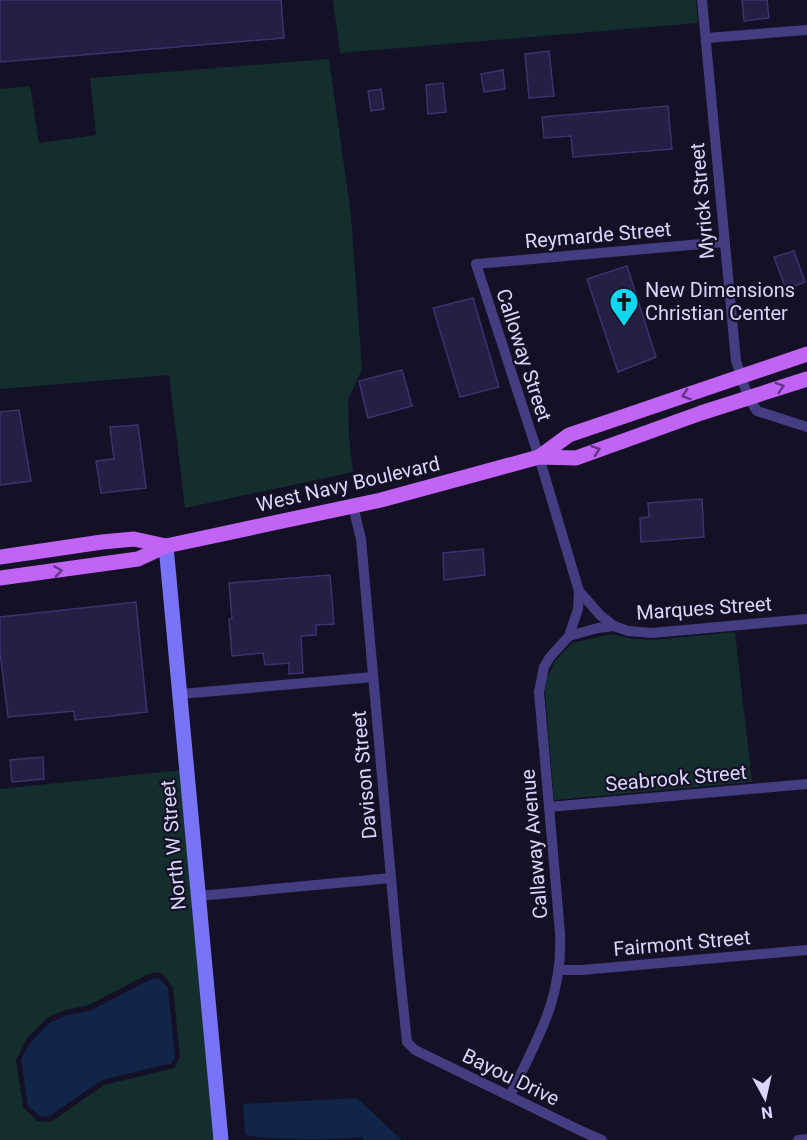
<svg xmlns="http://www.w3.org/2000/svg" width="807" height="1140" viewBox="0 0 807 1140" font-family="Roboto,sans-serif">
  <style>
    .green { fill: #142e2e; fill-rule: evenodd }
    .water { fill: #112548 }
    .building { fill: #261e44; stroke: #3e316f; stroke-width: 1.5 }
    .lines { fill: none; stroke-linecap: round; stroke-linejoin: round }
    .street { stroke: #423e81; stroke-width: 10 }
    .secondary { stroke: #7973f6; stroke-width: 15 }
    .primary { stroke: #c164f6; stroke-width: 15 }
    .oneway { stroke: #623683 }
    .labels { text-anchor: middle; stroke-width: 4.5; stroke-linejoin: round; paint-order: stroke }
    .street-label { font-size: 20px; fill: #dbd6fd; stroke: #141025 }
    .poi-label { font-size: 20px; fill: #dbd6fd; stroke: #141025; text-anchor: start }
  </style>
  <rect width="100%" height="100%" fill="#141025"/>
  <g class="green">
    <path d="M333 0H696L698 23 340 53Z"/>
    <path d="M329 59 351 215 362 369 348 400 349 437 353 472 185 508 169 375 0 389V89L30 86 39 143 96 135 90 78Z"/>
    <path d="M735 632 752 782 554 800 545 692 546 681 555 661 572 643 612 634 628 638 652 640Z"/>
    <path d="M182 770 215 1140H0V789ZM158 972 163 974 173 988 180 1057 174 1068 104 1085 51 1122 37 1121 23 1107 16 1060 27 1038 47 1018 65 1010 89 1005 148 974Z"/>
  </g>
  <g class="water">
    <path d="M159 978 168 988 175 1057 172 1063 102 1080 48 1117 40 1116 28 1106 21 1059 31 1042 49 1023 67 1015 90 1011 151 979Z"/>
    <path d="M357 1098 402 1140H365L361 1137C331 1140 272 1140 245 1135L243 1104Z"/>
  </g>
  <g class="building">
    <path d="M0 0H281L284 38 0 62Z"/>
    <path d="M742 0H767L769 18 744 21Z"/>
    <path d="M549 51 554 96 529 98 525 54Z"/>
    <path d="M503 70 505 89 484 92 481 74Z"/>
    <path d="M443 83 446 112 428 114 426 85Z"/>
    <path d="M381 89 384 109 371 111 368 91Z"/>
    <path d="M668 106 672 149 573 157 571 136 544 138 542 117Z"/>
    <path d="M794 251 805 282 786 289 774 257Z"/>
    <path d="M627 266 656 357 618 372 587 279Z"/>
    <path d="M473 298 499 387 460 397 433 308Z"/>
    <path d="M402 370 412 406 368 418 359 381Z"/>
    <path d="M19 410 31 481 0 485V412Z"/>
    <path d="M138 425 146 488 101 493 96 461 114 459 110 427Z"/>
    <path d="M702 499 704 537 641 542 640 518 649 517 648 503Z"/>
    <path d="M483 549 485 575 444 580 443 553Z"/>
    <path d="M330 575 334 624 316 625V635L301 636 303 673 289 674V663L265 665 263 653 232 656 229 619H232L229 583Z"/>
    <path d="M136 602 147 712 75 720 74 711 8 717 0 652V617Z"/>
    <path d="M43 757 44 779 12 782 10 760Z"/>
  </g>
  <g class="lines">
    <g class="street">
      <path d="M702 0 736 361 748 397 757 411 807 427"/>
      <path d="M706 38 807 30"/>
      <path d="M353 506 361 539 398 957 407 1042 415 1050 579 1130 602 1140"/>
      <path d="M579 591 600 615 614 626"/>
      <path d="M569 636 598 628 614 626 628 631 652 633 807 619"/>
      <path d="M181 694 373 677"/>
      <path d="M549 807 807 784"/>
      <path d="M199 896 391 878"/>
      <path d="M559 970H582L807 950"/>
      <path d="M510 1096C537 1039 563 999 560 933L539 692 544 667 550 657 569 636 578 609 579 591 539 457 476 264 724 242"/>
      <path d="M798 1140 807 1139"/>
    </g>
    <path class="secondary" d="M166 546 221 1140"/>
    <g class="primary">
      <path d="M539 457 569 435 807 354"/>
      <path d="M0 557 102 542 134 539 166 546"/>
      <path d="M0 578 138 559 166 546 381 500 539 457 576 458 701 413 807 379"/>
    </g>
  </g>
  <defs><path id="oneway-chevron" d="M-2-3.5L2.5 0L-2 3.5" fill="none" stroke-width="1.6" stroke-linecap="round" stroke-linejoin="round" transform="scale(1.5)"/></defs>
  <g class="oneway">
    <use href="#oneway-chevron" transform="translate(780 387) rotate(-17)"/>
    <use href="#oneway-chevron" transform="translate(686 395) rotate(162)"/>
    <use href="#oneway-chevron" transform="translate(596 450) rotate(-19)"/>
    <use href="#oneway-chevron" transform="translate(58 571) rotate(-8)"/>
  </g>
  <defs>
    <g id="church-pin" transform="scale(1.5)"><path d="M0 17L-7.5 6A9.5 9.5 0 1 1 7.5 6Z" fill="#0fd6f0" stroke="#141025"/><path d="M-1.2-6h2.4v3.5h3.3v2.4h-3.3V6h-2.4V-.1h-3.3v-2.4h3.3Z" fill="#111"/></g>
  </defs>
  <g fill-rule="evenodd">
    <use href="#church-pin" x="624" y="302"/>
  </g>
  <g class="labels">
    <g class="street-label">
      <text transform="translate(702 201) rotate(-95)" y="7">Myrick Street</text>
      <text transform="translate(598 235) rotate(-5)" y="7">Reymarde Street</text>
      <text transform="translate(524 355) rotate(72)" y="7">Calloway Street</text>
      <text transform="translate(348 484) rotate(-13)" y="7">West Navy Boulevard</text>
      <text transform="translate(704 608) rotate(-4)" y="7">Marques Street</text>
      <text transform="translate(364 775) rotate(-95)" y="7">Davison Street</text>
      <text transform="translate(676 778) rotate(-5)" y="7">Seabrook Street</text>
      <text transform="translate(534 844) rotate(-95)" y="7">Callaway Avenue</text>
      <text transform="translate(173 845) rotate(-95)" y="7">North W Street</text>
      <text transform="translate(682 943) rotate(-5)" y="7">Fairmont Street</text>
      <text transform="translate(511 1077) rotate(26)" y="7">Bayou Drive</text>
    </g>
    <g class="poi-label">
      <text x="645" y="297">New Dimensions<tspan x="645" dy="23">Christian Center</tspan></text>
    </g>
  </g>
  <g transform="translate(765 1098) rotate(172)" stroke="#141025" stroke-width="4.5" paint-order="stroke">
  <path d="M0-4.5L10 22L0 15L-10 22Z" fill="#dbd6fd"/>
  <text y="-9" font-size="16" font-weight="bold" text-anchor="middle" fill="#dbd6fd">N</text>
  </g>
</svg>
